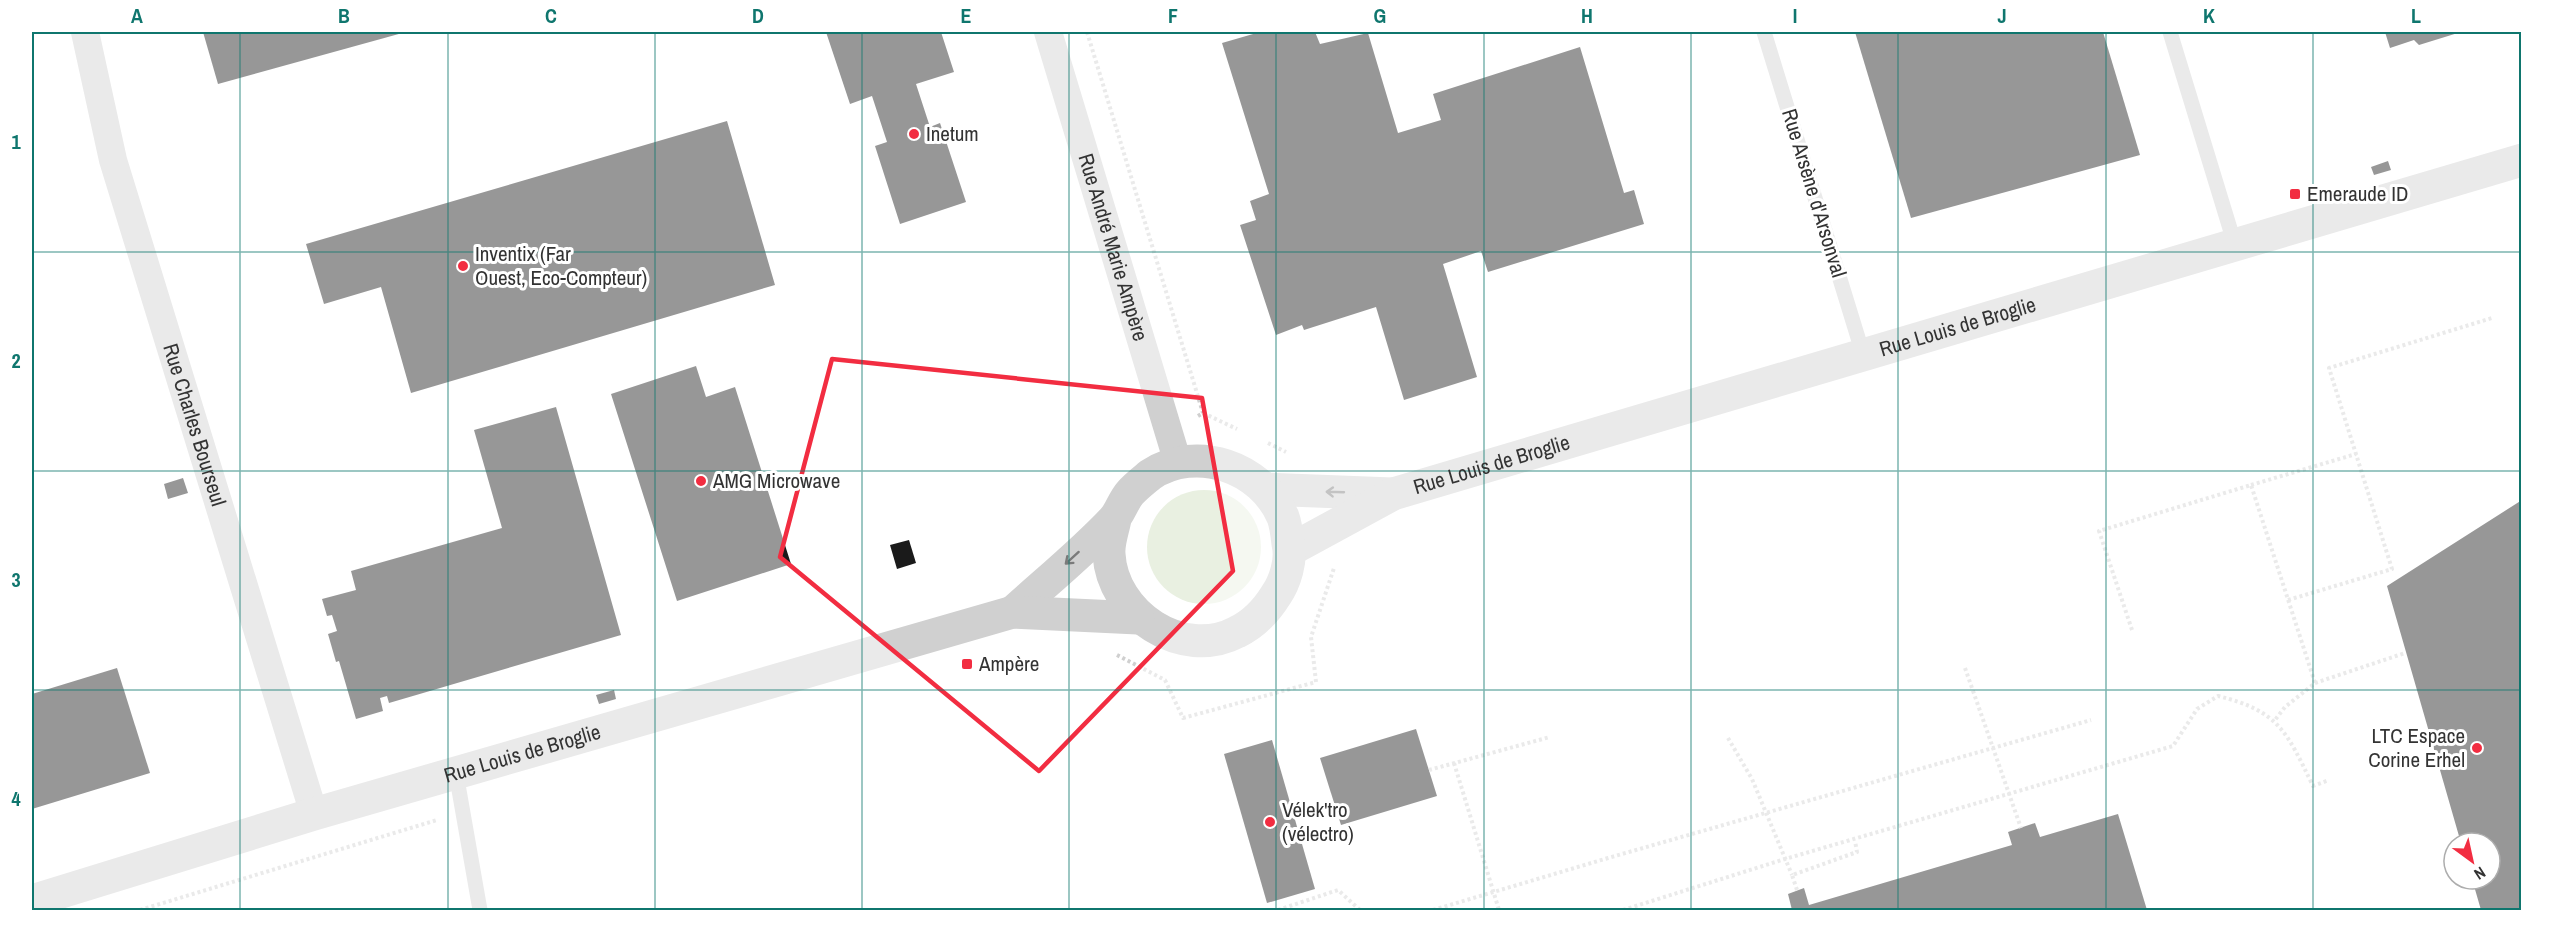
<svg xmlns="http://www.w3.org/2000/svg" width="2553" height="942" viewBox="0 0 2553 942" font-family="'Archivo Narrow',sans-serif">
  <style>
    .green { fill: #e9f0e1 }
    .building { fill: #1a1a1a }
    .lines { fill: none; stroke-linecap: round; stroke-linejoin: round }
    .path { stroke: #d0d0d0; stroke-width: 4; stroke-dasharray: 3 3; stroke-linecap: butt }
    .service { stroke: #d0d0d0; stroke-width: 15 }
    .minor { stroke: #d0d0d0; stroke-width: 28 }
    .tertiary { stroke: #d0d0d0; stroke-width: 33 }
    .oneway { stroke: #7a7a7a }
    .marked { fill: none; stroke: #f22d41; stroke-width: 4.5; stroke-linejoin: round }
    .grid { fill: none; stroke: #0f766e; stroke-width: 1.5; stroke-opacity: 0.55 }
    .poi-dot { fill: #f22d41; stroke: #fff; stroke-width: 2 }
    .labels { text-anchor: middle; stroke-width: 6; stroke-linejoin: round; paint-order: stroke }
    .poi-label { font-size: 21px; fill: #333; stroke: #fff; text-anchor: start }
    .street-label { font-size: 21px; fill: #333; stroke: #fff }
    .neatline { fill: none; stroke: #0f766e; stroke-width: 2 }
    .grid-label { font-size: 20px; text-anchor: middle; font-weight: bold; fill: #0f766e }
  </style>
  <rect width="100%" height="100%" fill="#fff"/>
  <circle class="green" cx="1204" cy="547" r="57"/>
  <g class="building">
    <path d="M203 32H406L218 84Z"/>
    <path d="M826 32H941L954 72 916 84 930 127 940 123 966 202 900 224 875 146 887 142 872 96 850 104Z"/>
    <path d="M1260 32H1315L1320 44 1368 33 1398 133 1441 120 1433 94 1580 47 1624 193 1634 190 1644 224 1488 272 1481 251 1443 264 1477 377 1404 400 1376 307 1304 330 1302 325 1276 335 1240 225 1256 220 1250 201 1269 194 1222 43Z"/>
    <path d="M1855 32H2103L2140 155 1911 218Z"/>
    <path d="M2385 32H2461L2419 45 2414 40 2390 48Z"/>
    <path d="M727 121 775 285 411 393 381 287 324 304 306 244Z"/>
    <path d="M2388 161 2391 170 2374 175 2371 167Z"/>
    <path d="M696 366 706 397 735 387 791 564 677 601 611 394Z"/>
    <path d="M556 407 621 635 389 703 387 696 380 698 383 711 356 719 339 661 336 662 328 634 337 631 332 615 327 616 322 599 356 590 351 571 502 528 474 430Z"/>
    <path d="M183 478 188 493 168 499 164 484Z"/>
    <path d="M2522 500V910H2481L2472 879H2490V843H2461L2387 586Z"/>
    <path d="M909 540 916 563 897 569 890 545Z"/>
    <path d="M117 668 150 773 32 809V694Z"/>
    <path d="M614 690 616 699 599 704 596 695Z"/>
    <path d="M1416 729 1437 796 1341 825 1320 758Z"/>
    <path d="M1272 740 1315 889 1267 903 1224 754Z"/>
    <path d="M2118 814 2147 910H1792L1788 894 1804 888 1809 905 2012 845 2008 832 2035 823 2040 837Z"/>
  </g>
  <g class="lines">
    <g class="path">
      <path d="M1087 32 1203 413"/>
      <path d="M1198 416 1203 413 1237 429"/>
      <path d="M1268 443 1286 452"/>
      <path d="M2251 485 2356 454"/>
      <path d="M2288 600 2392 569 2329 368 2492 318"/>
      <path d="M2132 630 2099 531 2251 485 2315 683 2285 707 2275 720"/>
      <path d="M1117 655 1165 680 1183 718 1316 682 1311 637 1334 568"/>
      <path d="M1965 668 2021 828"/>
      <path d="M2315 683 2405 653"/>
      <path d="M1728 738 1752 779 1792 875"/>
      <path d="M1454 763 1499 910"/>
      <path d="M1429 770 1550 737"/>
      <path d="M1797 890 1792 875 1857 852 1855 841"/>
      <path d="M140 910 437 820"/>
      <path d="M1278 910 1338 890 1360 910"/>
      <path d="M1433 910 1608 858 2091 720"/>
      <path d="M1623 910 1785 859 2173 746 2197 709 2218 696C2280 711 2287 733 2313 786L2329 780"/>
    </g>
    <g class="service">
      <path d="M1764 32 1863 354"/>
      <path d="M2170 32 2235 245"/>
      <path d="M456 773 480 910"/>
    </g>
    <g class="minor">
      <path id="s1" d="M85 32 113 160 314 814"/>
      <path id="s2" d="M1048 32 1178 463"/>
    </g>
    <g class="tertiary">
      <path d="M1265 489 1392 494"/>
      <path id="s3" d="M1290 550 1393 494 2522 160"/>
      <path d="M1013 612C1046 582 1082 553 1113 520 1120 513 1123 501 1130 493 1135 487 1144 480 1150 475 1196 444 1262 467 1283 517 1286 525 1287 535 1288 544 1292 560 1285 582 1276 595 1266 611 1254 624 1237 632 1182 661 1112 614 1109 554 1108 543 1113 530 1115 519"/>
      <path id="s4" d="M32 901 314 814 1013 612 1138 618"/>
    </g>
  </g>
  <defs><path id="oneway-shaft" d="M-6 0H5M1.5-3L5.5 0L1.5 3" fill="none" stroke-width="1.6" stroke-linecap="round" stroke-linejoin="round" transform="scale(1.5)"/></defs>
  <g class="oneway">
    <use href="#oneway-shaft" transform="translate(1335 492) rotate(-178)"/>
    <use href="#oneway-shaft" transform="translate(1072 558) rotate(138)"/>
  </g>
  <path d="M0 0H2553V942H0ZM832 359 1202 398 1233 571 1039 771 780 557Z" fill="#fff" fill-opacity=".55" fill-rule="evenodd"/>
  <path class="marked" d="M832 359 1202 398 1233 571 1039 771 780 557Z"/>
  <path class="grid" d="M240 32V910M448 32V910M655 32V910M862 32V910M1069 32V910M1276 32V910M1484 32V910M1691 32V910M1898 32V910M2106 32V910M2313 32V910M32 252H2522M32 471H2522M32 690H2522"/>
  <g class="poi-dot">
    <circle cx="914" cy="134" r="6"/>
    <rect x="2289" y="188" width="12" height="12" rx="3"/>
    <circle cx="463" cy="266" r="6"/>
    <circle cx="701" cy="481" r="6"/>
    <rect x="961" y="658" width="12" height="12" rx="3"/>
    <circle cx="2477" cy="748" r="6"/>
    <circle cx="1270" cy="822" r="6"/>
  </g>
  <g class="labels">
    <g class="poi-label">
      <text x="926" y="141">Inetum</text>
      <text x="2307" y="201">Emeraude ID</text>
      <text x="475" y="261">Inventix (Far<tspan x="475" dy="24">Ouest, Eco-Compteur)</tspan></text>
      <text x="713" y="488">AMG Microwave</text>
      <text x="979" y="671">Ampère</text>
      <text x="2465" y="743" text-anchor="end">LTC Espace<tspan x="2465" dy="24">Corine Erhel</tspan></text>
      <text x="1282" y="817">Vélek'tro<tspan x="1282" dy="24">(vélectro)</tspan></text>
    </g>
    <g class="street-label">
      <text transform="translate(1814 193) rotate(73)" y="7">Rue Arsène d'Arsonval</text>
      <text dy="7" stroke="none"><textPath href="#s2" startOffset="225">Rue André Marie Ampère</textPath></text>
      <text dy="7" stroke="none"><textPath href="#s3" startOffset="706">Rue Louis de Broglie</textPath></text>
      <text dy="7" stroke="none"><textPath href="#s1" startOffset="408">Rue Charles Bourseul</textPath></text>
      <text dy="7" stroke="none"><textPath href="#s3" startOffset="220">Rue Louis de Broglie</textPath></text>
      <text dy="7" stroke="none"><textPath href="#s4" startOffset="512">Rue Louis de Broglie</textPath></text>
    </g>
  </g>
  <rect width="2553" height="942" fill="none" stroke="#ffffff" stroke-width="66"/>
  <g transform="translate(2472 861) rotate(147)"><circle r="28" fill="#ffffff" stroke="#adadad" stroke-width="1.5"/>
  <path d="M0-4.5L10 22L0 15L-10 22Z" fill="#f22d41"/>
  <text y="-9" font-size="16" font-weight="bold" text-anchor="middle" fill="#333333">N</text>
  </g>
  <rect x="33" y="33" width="2487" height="876" class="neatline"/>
  <g class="grid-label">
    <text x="137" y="23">A</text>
    <text x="344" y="23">B</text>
    <text x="551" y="23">C</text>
    <text x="758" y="23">D</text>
    <text x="966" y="23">E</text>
    <text x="1173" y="23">F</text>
    <text x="1380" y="23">G</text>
    <text x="1587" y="23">H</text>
    <text x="1795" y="23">I</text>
    <text x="2002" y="23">J</text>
    <text x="2209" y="23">K</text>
    <text x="2416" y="23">L</text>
    <text x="16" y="149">1</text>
    <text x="16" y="368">2</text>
    <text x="16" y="587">3</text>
    <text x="16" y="806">4</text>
  </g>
</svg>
